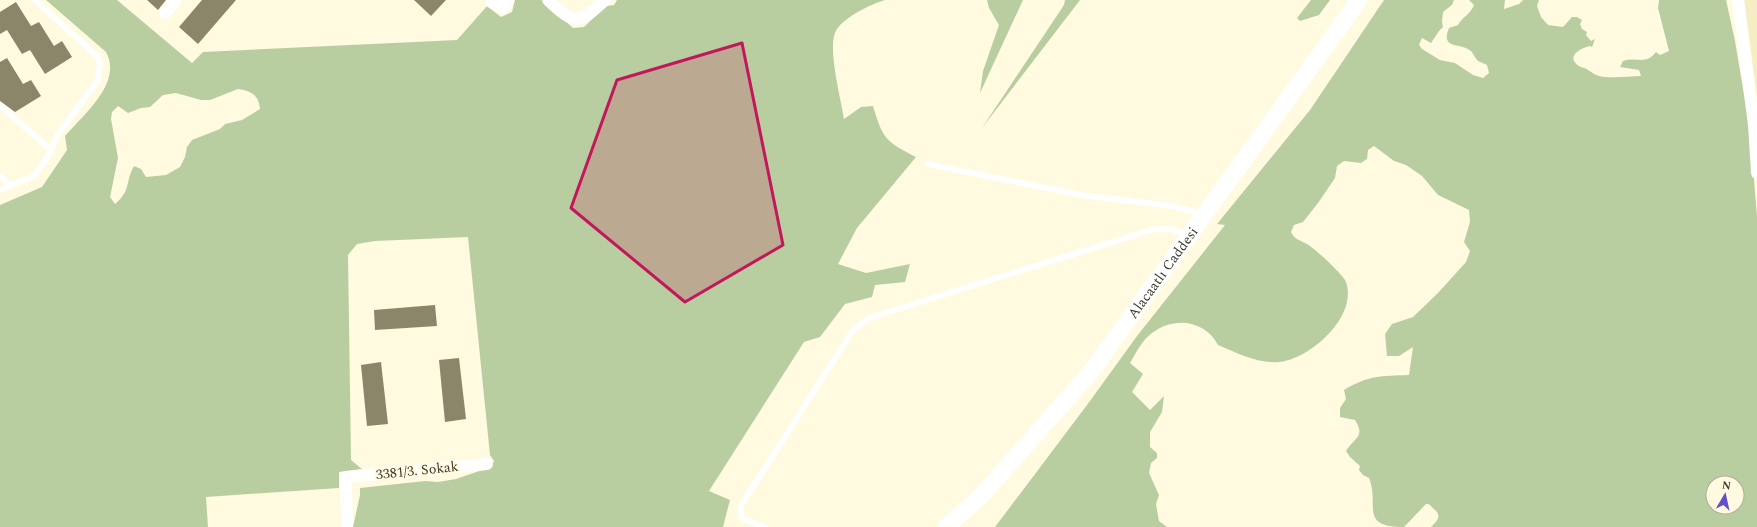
<svg xmlns="http://www.w3.org/2000/svg" width="1757" height="527" viewBox="0 0 1757 527" font-family="Spectral,serif">
  <style>
    .built { fill: #f5eec5 }
    .green { fill: #b9cea0; fill-rule: evenodd }
    .building { fill: #8b8669 }
    .lines { fill: none; stroke-linecap: round; stroke-linejoin: round }
    .service { stroke: #fff; stroke-width: 6 }
    .minor { stroke: #fff; stroke-width: 12 }
    .secondary { stroke: #fff; stroke-width: 17 }
    .marked { fill: #c2185b; fill-opacity: 0.2; stroke: #c2185b; stroke-width: 3; stroke-linejoin: round }
    .labels { text-anchor: middle; stroke-width: 4; stroke-linejoin: round; paint-order: stroke }
    .street-label { font-size: 14px; fill: #3a382b; stroke: #fffae0 }
  </style>
  <rect width="100%" height="100%" fill="#fffae0"/>
  <path class="built" d="M1744 0H1757V96Z"/>
  <g class="green">
    <path d="M46 0H117L192 63 203 52 457 40 487 6 501 17 512 12 515 0H542L573 28 584 27 606 6 614 5 617 0H885C871 4 840 19 835 33 828 51 841 99 844 119L861 107 873 106C883 139 885 141 916 157L857 228 838 264 866 273 910 264 905 282 875 285 872 297 845 304 820 337 804 342 709 491 730 500 723 527H353L360 495V488L425 481 438 482 456 479 491 467 494 461 490 455 468 237 375 241 357 244 348 255 351 460 362 469 339 472V488L206 497 208 527H0V205L42 187 67 150 65 136C83 115 123 83 106 52ZM238 89C251 91 259 95 260 109L242 120 225 124 220 129 192 140 187 147 185 157 180 167 166 175 146 177 141 169 134 166C125 182 131 191 115 204L110 197 118 158 111 119 112 112 118 106 128 113 141 108 150 107 163 95 176 93 201 100H210Z"/>
    <path d="M987 0H1023L980 93 983 71 999 25 989 8Z"/>
    <path d="M1065 0H1080L982 128 1064 5Z"/>
    <path d="M1311 0H1330L1319 15 1300 21 1297 18Z"/>
    <path d="M1384 0H1454L1452 5 1443 12 1442 22 1443 27 1439 31 1431 43 1422 38 1419 45 1422 49 1440 60 1455 63 1473 75 1483 78 1489 73 1487 65 1478 61C1475 58 1473 53 1471 51 1460 42 1440 50 1449 28L1458 25C1462 17 1471 14 1474 5L1469 0H1505L1504 9 1519 4 1523 0H1539L1537 6 1541 17 1548 25 1563 27 1572 17H1577L1582 20 1580 24 1582 29 1587 32 1586 35 1591 41 1595 39 1592 47 1590 46C1580 48 1565 57 1579 66 1582 68 1586 68 1588 70 1592 72 1595 75 1599 76 1613 79 1626 76 1641 76L1639 70 1620 67 1623 61C1637 56 1645 66 1656 52L1660 55 1669 51 1658 8 1659 0H1726L1735 41 1750 130 1757 217V527H1431C1438 520 1442 516 1434 509 1430 506 1431 504 1426 504L1404 527C1358 527 1380 505 1369 478L1363 475 1359 470 1360 466 1350 457 1346 451C1354 438 1366 437 1355 420L1340 417V408L1346 399 1344 390C1369 375 1381 376 1409 375L1413 347 1399 356H1387L1385 334 1392 324 1413 317 1438 293 1466 262 1470 251 1464 242 1470 222 1469 210 1438 195 1422 176 1406 165 1394 161 1374 146 1368 150 1367 159 1361 163 1344 161 1337 166 1335 178 1318 203 1303 222 1294 225 1291 232C1295 240 1300 240 1307 244 1314 248 1344 275 1346 282 1358 317 1310 359 1279 362 1258 364 1237 353 1218 345 1205 320 1174 316 1152 333 1142 340 1136 353 1130 363L1143 374 1132 392 1150 410 1164 396 1162 412 1150 432V447L1157 453V458L1151 463 1149 473 1159 495 1156 504 1159 521 1167 527H995L1090 401 1137 336 1225 225 1217 224 1310 110ZM1713 483H1737V507H1713Z"/>
  </g>
  <g class="building">
    <path d="M147 0H166L158 10Z"/>
    <path d="M202 0H236L198 44 179 27Z"/>
    <path d="M414 0H446L431 16Z"/>
    <path d="M16 2 31 26 39 22 54 46 62 41 72 57 45 74 30 50 22 54 7 30 0 34V12Z"/>
    <path d="M7 58 23 84 31 80 41 96 15 112 0 101V62Z"/>
    <path d="M435 305 437 326 375 330 374 310Z"/>
    <path d="M459 358 466 419 445 422 439 360Z"/>
    <path d="M381 362 388 424 367 426 361 365Z"/>
  </g>
  <g class="lines">
    <g class="service">
      <path d="M0 105 51 150"/>
      <path d="M928 164 1081 195 1171 206 1203 214"/>
      <path d="M0 176 9 184"/>
      <path d="M0 190 34 176 46 160 58 134 98 80 100 62 97 56 35 0"/>
      <path d="M765 527 742 519 740 507 853 330 869 318 1154 229H1171L1187 235"/>
    </g>
    <g class="minor">
      <path d="M548 0C575 26 579 24 605 0"/>
      <path d="M1738 0 1754 125 1757 173"/>
      <path d="M491 2 503 8 508 0"/>
      <path d="M165 13 176 0"/>
      <path d="M347 527 346 477 487 464"/>
    </g>
    <path class="secondary" id="s1" d="M946 527 981 496 1090 373 1359 0"/>
  </g>
  <path class="marked" d="M742 43 783 245 685 302 571 208 617 80Z"/>
  <g class="labels">
    <g class="street-label">
      <text dy="5" stroke="none"><textPath href="#s1" startOffset="335">Alacaatlı Caddesi</textPath></text>
      <text transform="translate(417 470) rotate(-6)" y="5">3381/3. Sokak</text>
    </g>
  </g>
  <g transform="translate(1725 495) rotate(9)"><circle r="19" fill="#fffae0" stroke="#b0ac98"/>
  <path d="M0-3L7 15L0 10L-7 15Z" fill="#634fc8"/>
  <text y="-6" font-size="11" font-weight="bold" text-anchor="middle" fill="#3a382b">N</text>
  </g>
</svg>
